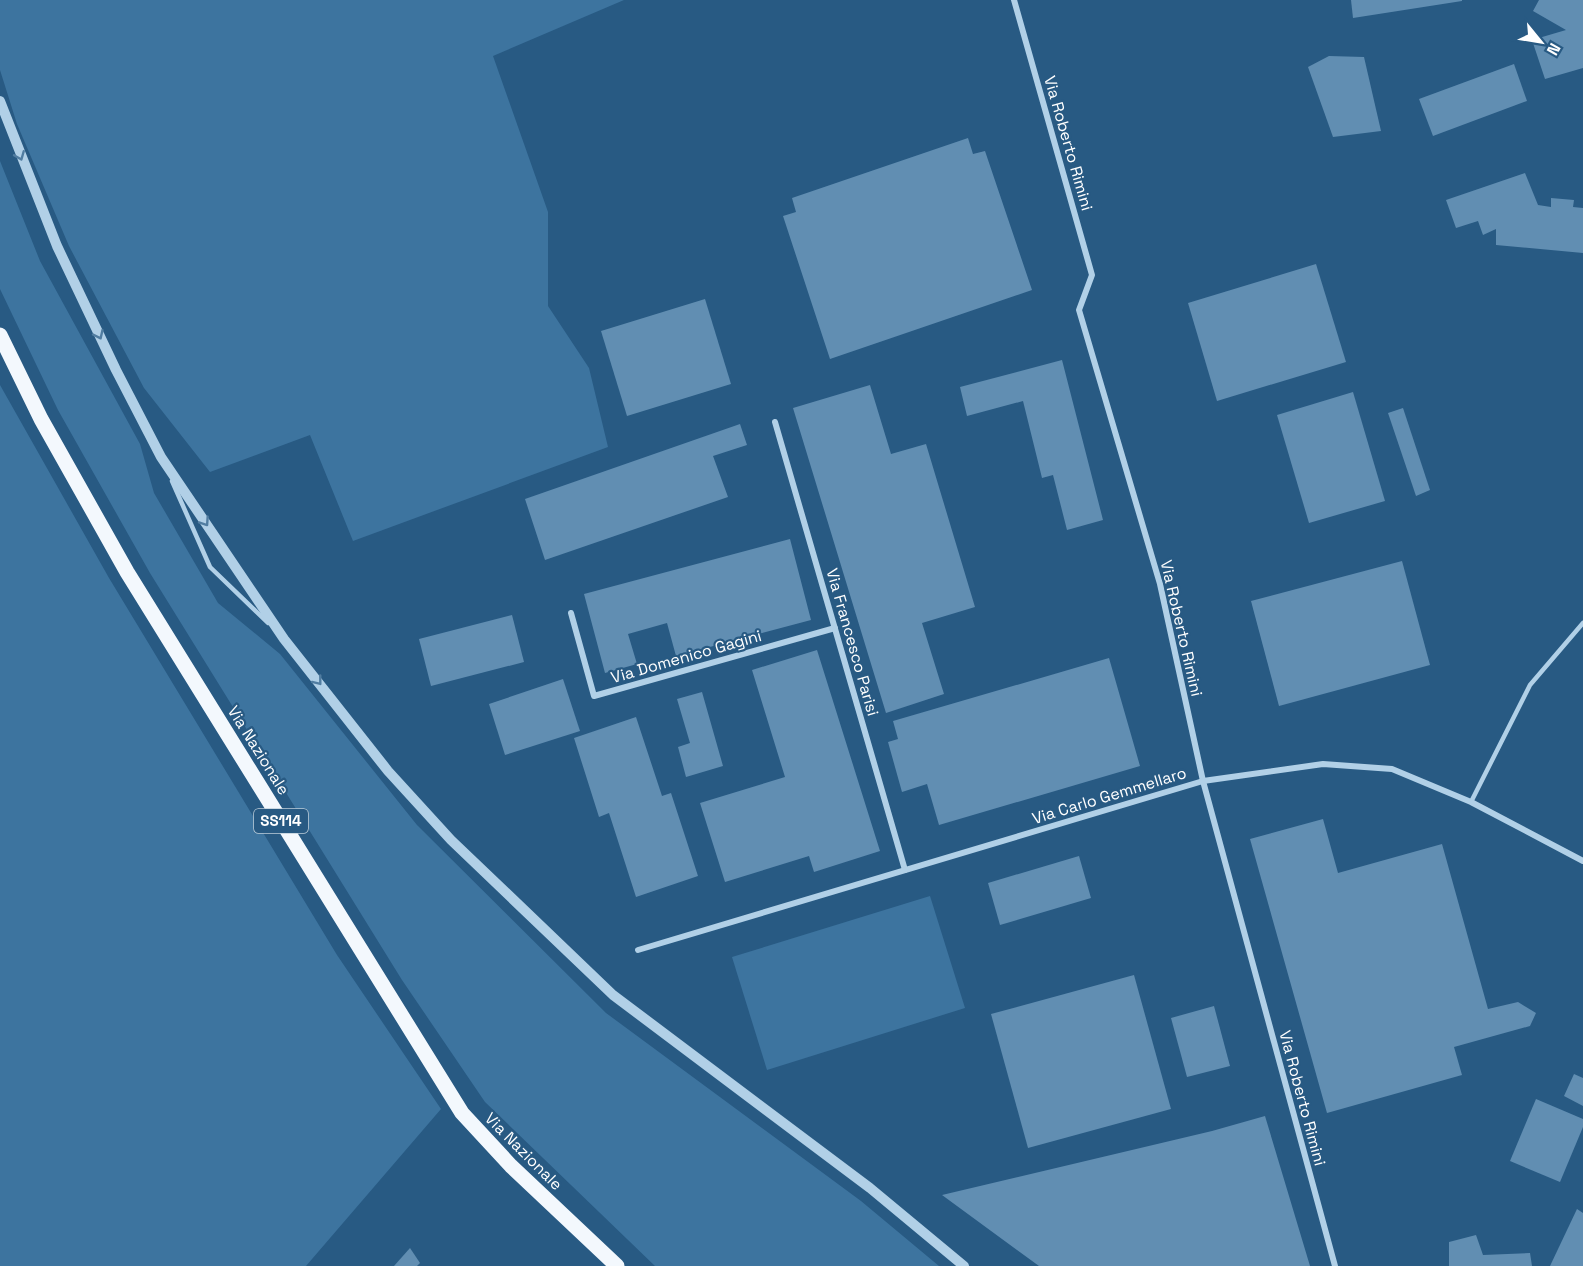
<svg xmlns="http://www.w3.org/2000/svg" width="1583" height="1266" viewBox="0 0 1583 1266" font-family="'Space Grotesk',sans-serif">
  <style>
    .green { fill: #3d749f }
    .building { fill: #618eb2 }
    .lines { fill: none; stroke-linecap: round; stroke-linejoin: round }
    .service { stroke: #b1d0e7; stroke-width: 4.5 }
    .minor { stroke: #b1d0e7; stroke-width: 6 }
    .tertiary { stroke: #b1d0e7; stroke-width: 10 }
    .primary { stroke: #f3f8fd; stroke-width: 15 }
    .oneway { stroke: #517da1 }
    .labels { text-anchor: middle; stroke-width: 4.5; stroke-linejoin: round; paint-order: stroke }
    .shield { fill: #285a83; stroke: #beceda; stroke-width: 1.5 }
    .shield-label { font-size: 15px; font-weight: bold; fill: #fff }
    .street-label { font-size: 16px; fill: #fff; stroke: #285a83 }
  </style>
  <rect width="100%" height="100%" fill="#285a83"/>
  <g class="green">
    <path d="M0 0H624L493 56 548 212V306L589 368 608 447 353 541 310 435 210 472 144 388 69 246 17 124 0 70Z"/>
    <path d="M0 161 40 261 140 444 154 493 218 603 280 654 417 825 606 1013 861 1201 939 1266H655L485 1102 402 980 150 573 58 410 0 289Z"/>
    <path d="M0 385 109 578 337 955 441 1109 306 1266H0Z"/>
    <path d="M930 896 965 1008 767 1070 732 957Z"/>
  </g>
  <g class="building">
    <path d="M1351 0H1462V1L1353 18Z"/>
    <path d="M1539 0H1583V68L1545 79 1532 40 1566 30 1533 11Z"/>
    <path d="M1329 56 1364 57 1381 131 1333 137 1308 67Z"/>
    <path d="M1514 64 1527 101 1433 136 1419 99Z"/>
    <path d="M968 138 973 154 985 151 1032 290 830 359 783 216 796 212 792 198Z"/>
    <path d="M1525 173 1538 205 1551 207V198L1574 200 1573 207 1583 208V253L1496 245V229L1483 235 1478 221 1456 228 1446 200Z"/>
    <path d="M1316 264 1346 362 1217 401 1188 303Z"/>
    <path d="M705 299 731 384 627 416 601 331Z"/>
    <path d="M1062 360 1103 520 1067 530 1053 475 1042 478 1023 401 967 416 960 387Z"/>
    <path d="M870 385 891 454 926 444 975 607 922 623 944 694 886 713 793 408Z"/>
    <path d="M1353 392 1385 501 1309 523 1277 415Z"/>
    <path d="M1403 408 1430 490 1416 496 1388 413Z"/>
    <path d="M740 424 747 445 713 456 728 497 545 560 525 499Z"/>
    <path d="M790 539 811 620 676 656 667 623 628 634 637 664 605 673 584 594Z"/>
    <path d="M1402 561 1430 665 1279 706 1251 601Z"/>
    <path d="M512 615 524 662 431 686 419 639Z"/>
    <path d="M817 650 880 851 814 872 809 856 725 882 700 803 785 777 752 670Z"/>
    <path d="M1109 658 1140 766 939 825 927 784 902 792 888 742 898 739 893 721Z"/>
    <path d="M563 679 580 731 505 755 489 704Z"/>
    <path d="M702 692 723 766 686 777 678 747 690 743 677 699Z"/>
    <path d="M636 717 662 796 671 793 698 876 636 897 609 813 599 817 574 738Z"/>
    <path d="M1323 819 1338 873 1442 844 1488 1009 1518 1002 1536 1013 1530 1026 1454 1047 1462 1075 1327 1113 1250 839Z"/>
    <path d="M1079 856 1091 898 1000 925 988 883Z"/>
    <path d="M1134 975 1171 1109 1028 1148 991 1014Z"/>
    <path d="M1214 1006 1230 1066 1187 1077 1171 1018Z"/>
    <path d="M1574 1074 1583 1078V1106L1564 1096Z"/>
    <path d="M1536 1099 1583 1119V1127L1560 1182 1510 1161Z"/>
    <path d="M1265 1116 1310 1266H1039L942 1195 1212 1131Z"/>
    <path d="M1577 1209 1583 1213V1266H1550Z"/>
    <path d="M1476 1235 1483 1255 1530 1253 1532 1266H1449V1242Z"/>
    <path d="M410 1248 420 1263 417 1266H394Z"/>
  </g>
  <g class="lines">
    <g class="service">
      <path d="M172 481 210 567 268 623"/>
      <path d="M1471 802 1530 685 1583 623"/>
    </g>
    <g class="minor">
      <path d="M1014 0 1092 275 1079 310 1160 584 1203 781 1335 1266"/>
      <path d="M775 422 905 870"/>
      <path d="M571 613 594 696 835 628"/>
      <path d="M638 950 1203 781 1323 764 1392 769 1471 802 1583 861"/>
    </g>
    <path class="tertiary" d="M0 101 57 246 116 370 161 457 284 639 388 771 451 840 613 995 870 1188 964 1266"/>
    <path class="primary" d="M0 335 41 419 127 572 462 1113 511 1166 617 1266"/>
  </g>
  <defs><path id="oneway-chevron" d="M-2-3.5L2.5 0L-2 3.5" fill="none" stroke-width="1.6" stroke-linecap="round" stroke-linejoin="round" transform="scale(1.5)"/></defs>
  <g class="oneway">
    <use href="#oneway-chevron" transform="translate(20 156) rotate(68)"/>
    <use href="#oneway-chevron" transform="translate(99 335) rotate(65)"/>
    <use href="#oneway-chevron" transform="translate(205 522) rotate(56)"/>
    <use href="#oneway-chevron" transform="translate(318 681) rotate(52)"/>
  </g>
  <g class="labels">
    <rect class="shield" x="254" y="809" width="54" height="24" rx="4.5"/>
    <g class="shield-label">
      <text x="281" y="826">SS114</text>
    </g>
    <g class="street-label">
      <text transform="translate(1069 143) rotate(74)" y="6">Via Roberto Rimini</text>
      <text transform="translate(1182 628) rotate(77)" y="6">Via Roberto Rimini</text>
      <text transform="translate(853 642) rotate(74)" y="6">Via Francesco Parisi</text>
      <text transform="translate(686 656) rotate(-16)" y="6">Via Domenico Gagini</text>
      <text transform="translate(259 750) rotate(58)" y="6">Via Nazionale</text>
      <text transform="translate(1109 795) rotate(-17)" y="6">Via Carlo Gemmellaro</text>
      <text transform="translate(1303 1098) rotate(75)" y="6">Via Roberto Rimini</text>
      <text transform="translate(524 1151) rotate(45)" y="6">Via Nazionale</text>
    </g>
  </g>
  <g transform="translate(1541 42) rotate(120)" stroke="#285a83" stroke-width="4.5" paint-order="stroke">
  <path d="M0-4.5L10 22L0 15L-10 22Z" fill="#ffffff"/>
  <text y="-9" font-size="16" font-weight="bold" text-anchor="middle" fill="#ffffff">N</text>
  </g>
</svg>
